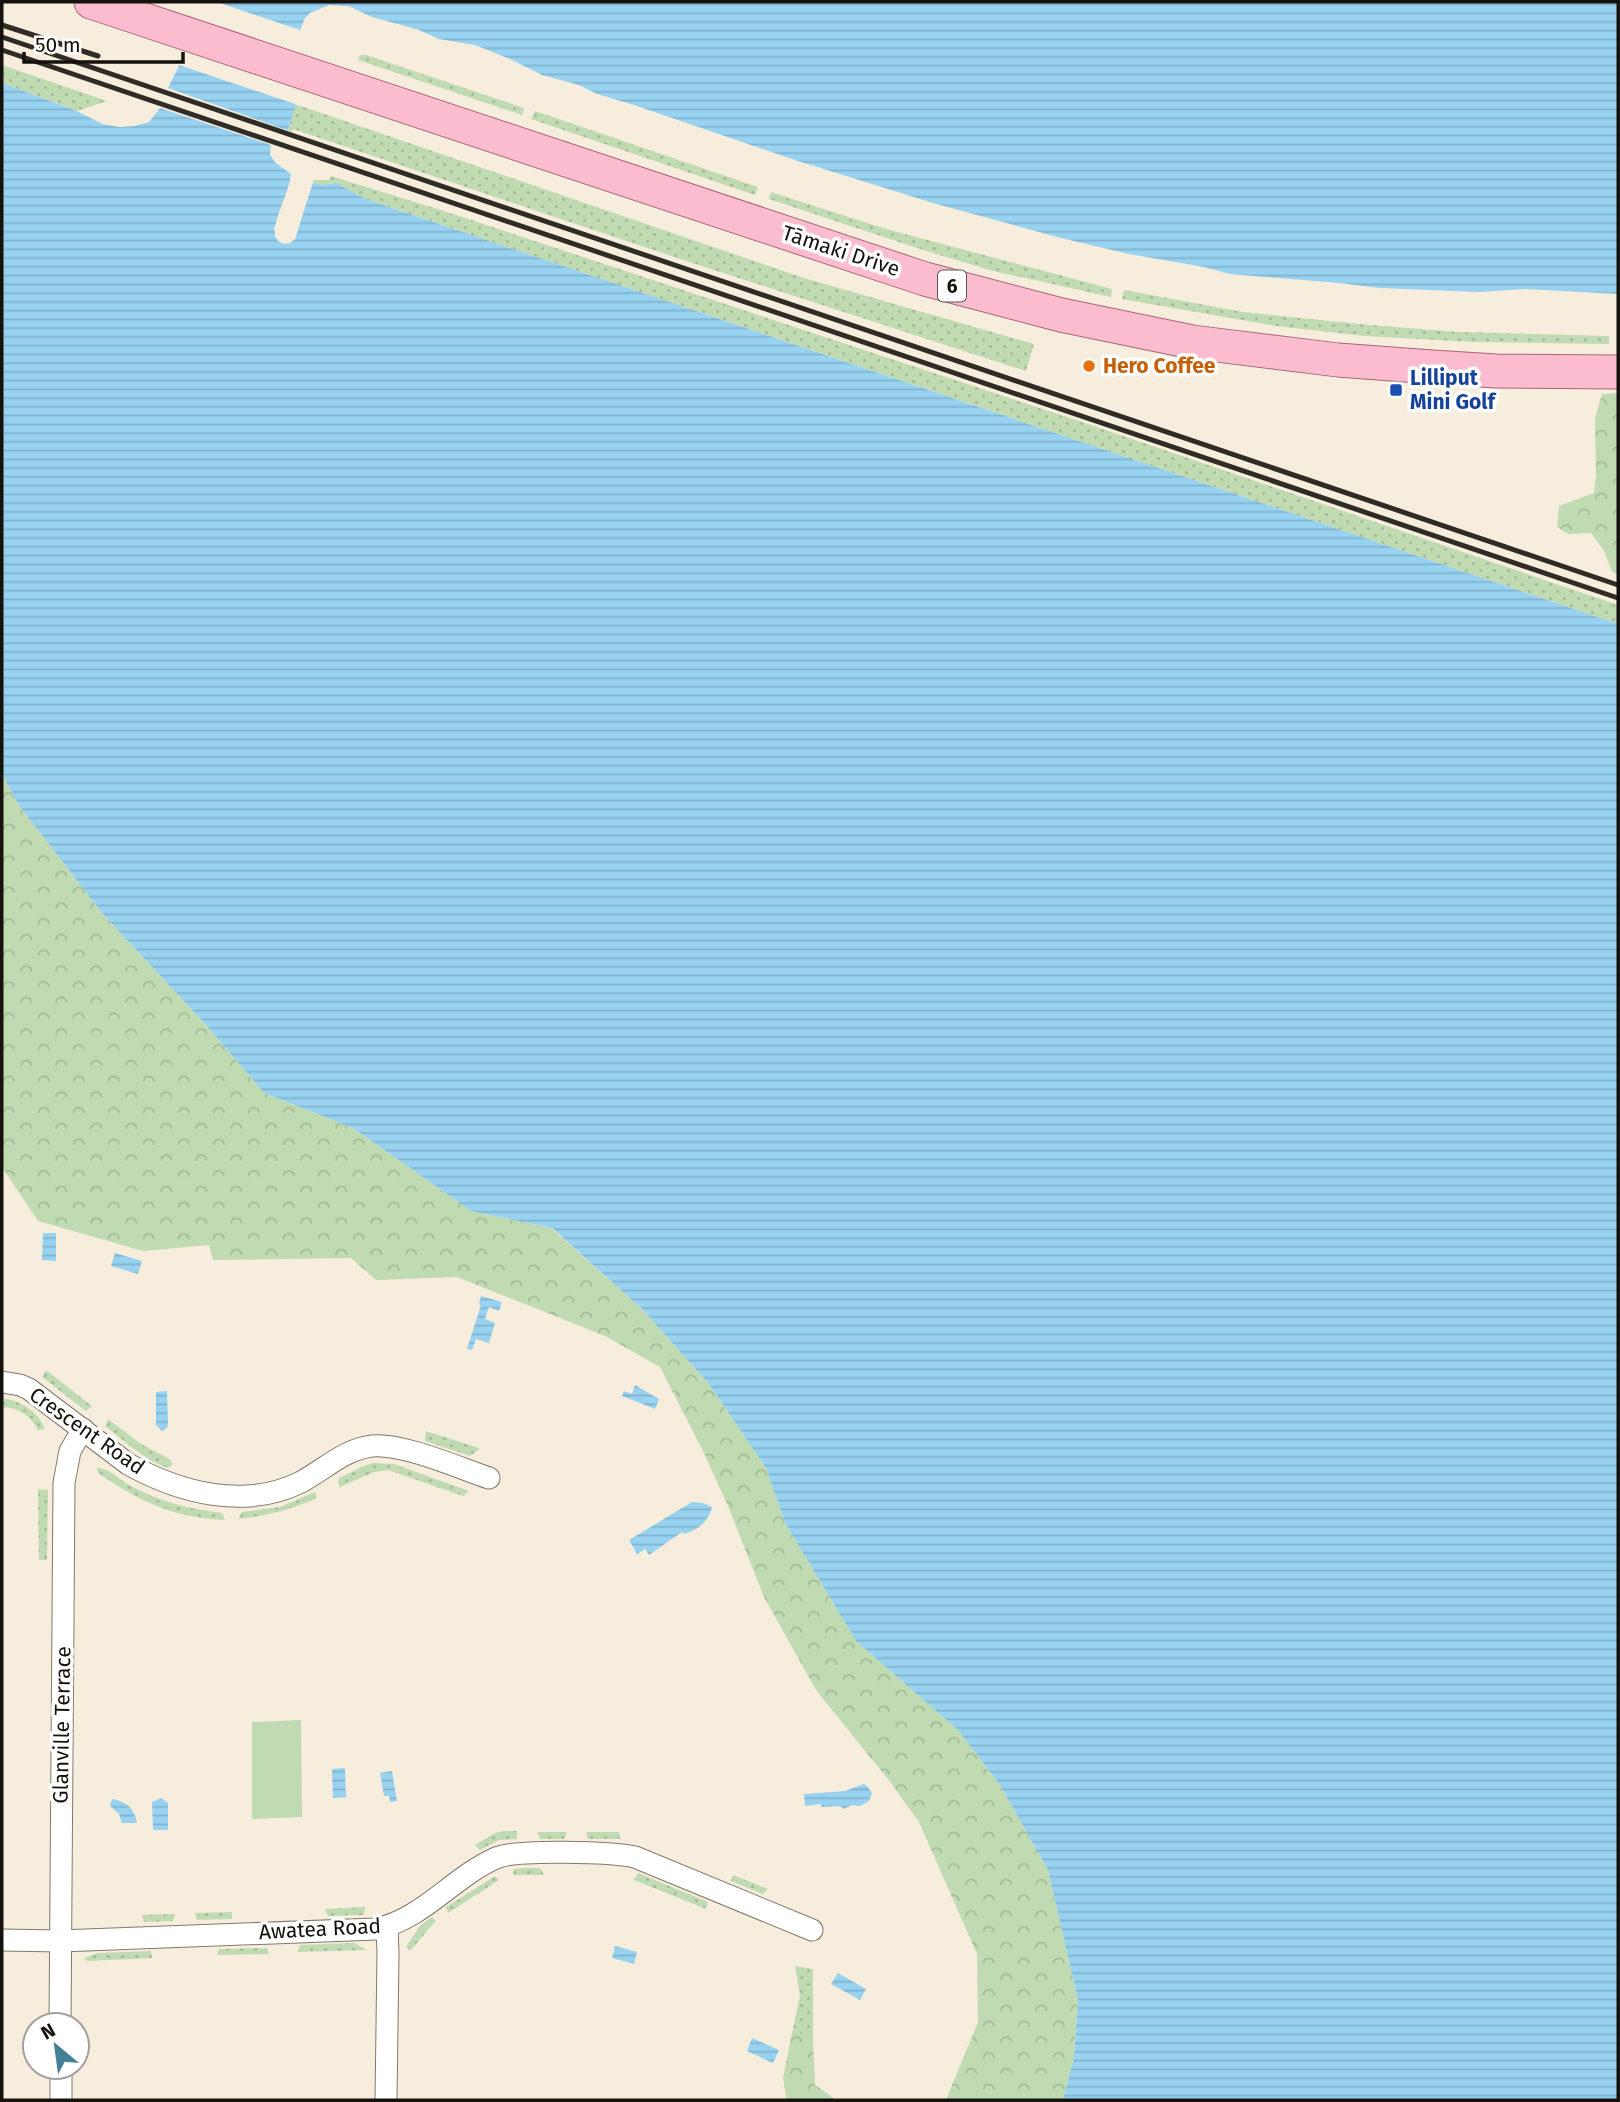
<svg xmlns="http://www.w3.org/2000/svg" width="1620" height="2102" viewBox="0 0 1620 2102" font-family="'Fira Sans',sans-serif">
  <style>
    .green { fill: url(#green-dots) }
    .forest { fill: url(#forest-crowns) }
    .pitch { fill: #c0dab2 }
    .water { fill: url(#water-rules) }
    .pier { fill: #f6eddd }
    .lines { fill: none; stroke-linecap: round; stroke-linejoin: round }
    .minor-casing { stroke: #82796b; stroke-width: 23 }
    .primary-casing { stroke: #a96478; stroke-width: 35 }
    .minor { stroke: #fff; stroke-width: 21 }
    .primary { stroke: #fbbcd0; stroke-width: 33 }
    .rail { stroke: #2f2c25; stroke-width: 5 }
    .food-dot { fill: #e8710a; stroke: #fff; stroke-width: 2.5 }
    .transit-dot { fill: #1a4fb4; stroke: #fff; stroke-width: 2.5 }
    .labels { text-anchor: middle; stroke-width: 7; stroke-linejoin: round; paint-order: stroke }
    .shield { fill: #fff; stroke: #5b5956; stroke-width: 2 }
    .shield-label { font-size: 19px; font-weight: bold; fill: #15120d }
    .street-label { font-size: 21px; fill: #15120d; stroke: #fff }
    .food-label { font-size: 21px; font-weight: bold; fill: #c56008; stroke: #fff; text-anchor: start }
    .transit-label { font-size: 21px; font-weight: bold; fill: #164399; stroke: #fff; text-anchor: start }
  </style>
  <defs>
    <pattern id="green-dots" width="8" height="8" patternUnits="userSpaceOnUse" patternTransform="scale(1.75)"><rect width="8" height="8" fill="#c0dab2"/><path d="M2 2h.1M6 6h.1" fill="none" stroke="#a4ba98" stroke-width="1.8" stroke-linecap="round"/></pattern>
    <pattern id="forest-crowns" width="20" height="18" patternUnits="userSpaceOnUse" patternTransform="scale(1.75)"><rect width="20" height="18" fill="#c0dab2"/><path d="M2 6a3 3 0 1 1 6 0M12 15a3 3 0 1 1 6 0" fill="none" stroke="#a4ba98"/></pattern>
    <pattern id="water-rules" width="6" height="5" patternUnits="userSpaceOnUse" patternTransform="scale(1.75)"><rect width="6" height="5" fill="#98d2f1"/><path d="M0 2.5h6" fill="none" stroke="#82b3cd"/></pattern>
  </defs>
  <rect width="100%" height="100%" fill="#f6eddd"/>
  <g class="green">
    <path d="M360 55H366L524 108 522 115 358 60Z"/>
    <path d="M2 65 107 101 77 111 2 83Z"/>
    <path d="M295 104 804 278 1034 344 1026 371 677 258 293 129 292 132 288 131Z"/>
    <path d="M535 111 758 187 755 195 531 119Z"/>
    <path d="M331 176 450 213 1094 426 1618 605V624L366 199 336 183 321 185 312 182 313 180H329Z"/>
    <path d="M771 192 886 229 1112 289 1111 297 993 271 920 249 769 199Z"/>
    <path d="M1124 290 1243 312 1358 324 1459 332 1609 336V344L1475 342 1365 336 1276 326 1122 299Z"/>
    <path d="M46 1370 92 1406 86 1411 42 1377Z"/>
    <path d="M2 1398C22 1401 37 1411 45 1429L38 1430C31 1416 18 1407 2 1407Z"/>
    <path d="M108 1419 141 1444 168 1458 173 1464 168 1468C144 1460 125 1441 105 1426Z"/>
    <path d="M426 1431 479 1448V1449L470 1456 425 1441Z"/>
    <path d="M373 1463 394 1464 469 1491 463 1496 388 1470 374 1472 340 1487 338 1483 339 1478 364 1466Z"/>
    <path d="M97 1468C110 1468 119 1480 131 1486 160 1502 190 1509 222 1513L225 1520C174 1518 139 1501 98 1473Z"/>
    <path d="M38 1489 48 1490 47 1560H39Z"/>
    <path d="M315 1492 317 1498C291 1510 266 1516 238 1519L242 1512 280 1507Z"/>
    <path d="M504 1831H517V1839L499 1840 480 1850 475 1845 495 1833Z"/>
    <path d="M537 1832H567L564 1839H540Z"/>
    <path d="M586 1832H619L620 1839H588Z"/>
    <path d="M522 1868H540L544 1875H513L514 1869Z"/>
    <path d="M638 1873 708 1902 706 1909 634 1880Z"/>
    <path d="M733 1875 768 1889 763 1894 731 1881Z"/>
    <path d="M495 1876 499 1880 448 1913 446 1907Z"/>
    <path d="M365 1907 364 1915 328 1916 325 1909Z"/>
    <path d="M232 1912V1919L197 1920 195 1913Z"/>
    <path d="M175 1914 173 1921 144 1922 142 1915Z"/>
    <path d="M432 1917 436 1921C427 1929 417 1945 410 1950L406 1947 420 1926Z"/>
    <path d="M354 1943 367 1950 298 1952 300 1945Z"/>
    <path d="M267 1948 269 1954 217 1955 219 1949Z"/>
    <path d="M151 1951 152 1958 87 1961 84 1958 98 1953Z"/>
    <path d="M795 1966 813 1969V2055L815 2085 836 2100H787L783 2078 800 1995Z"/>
  </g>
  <g class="forest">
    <path d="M1618 393V574L1612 572 1604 551 1591 533 1568 534 1557 527 1559 506 1594 493 1596 476 1595 418 1602 394Z"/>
    <path d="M2 774 18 804 102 913 206 1025 264 1093 353 1128 471 1211 551 1228 642 1309 709 1384 766 1468 785 1523 856 1641 958 1730 1000 1785 1048 1870 1078 2000 1074 2057 1063 2100H946L978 2022 977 1954 919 1822 891 1783 816 1690 764 1597 728 1506 703 1451 660 1367 605 1336 457 1277 376 1280 351 1258 213 1260 209 1245 143 1251 38 1221 2 1167Z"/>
    <path d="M808 2031 813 2041 815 2085 836 2100H787L784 2085 791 2037Z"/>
  </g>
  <path class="pitch" d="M301 1720 302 1817 252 1819V1722Z"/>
  <g class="water">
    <path d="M194 2H1618V311L1231 289 635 119 330 27 316 38 288 130 292 132 272 146 270 154 275 162 291 174C289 195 273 216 275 237L284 244 295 239 312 182 321 185 336 183 366 199 1618 624V2100H1063L1074 2057 1078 2000 1048 1870 1000 1785 958 1730 856 1641 785 1523 766 1468 709 1384 642 1309 552 1228 471 1211 353 1128 264 1093 206 1025 102 913 18 804 2 774V83L77 111 103 124 121 127 148 122 178 68Z"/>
    <path d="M43 1233H56V1261L42 1260Z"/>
    <path d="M115 1253 142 1261 138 1274 111 1266Z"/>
    <path d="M481 1296 502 1302 499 1311 489 1307 485 1319 495 1323 489 1343 476 1339 472 1350 467 1349 481 1305 479 1304Z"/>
    <path d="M635 1385 659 1399 655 1409 622 1396 624 1391 632 1394Z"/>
    <path d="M167 1391 168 1425 167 1428 162 1431 156 1425V1392Z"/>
    <path d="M692 1502 703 1503 712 1507C709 1521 698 1530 684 1534L682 1532 649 1555 645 1549 637 1554 629 1540Z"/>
    <path d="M345 1768 346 1797 333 1798 332 1769Z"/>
    <path d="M392 1771 397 1801 390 1802 389 1796H384L380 1773Z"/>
    <path d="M864 1784 868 1787 872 1793 869 1801 860 1806 852 1805 844 1809 840 1806 821 1807V1804L805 1806 804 1794 845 1791Z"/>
    <path d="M161 1798 168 1803V1830H153L152 1802Z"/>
    <path d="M112 1799C126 1801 135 1809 137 1823H122L119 1814 110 1806Z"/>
    <path d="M615 1946 637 1952 634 1964 612 1958Z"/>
    <path d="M838 1973 866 1989 860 2000 831 1984Z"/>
    <path d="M752 2038 779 2050 773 2063 747 2051Z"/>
  </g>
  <path class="pier" d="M190 2H217L300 30 305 18 310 13 329 5 348 6 372 17 419 30 439 39 475 45 510 59 542 75 579 85 597 94 634 105 798 161 933 203 1061 238 1129 254 1204 267 1230 274 1339 283 1380 288 1479 292 1525 289 1618 294V315L1533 316 1367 310 1231 292 1044 256 885 209 634 122 339 31H331L319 40 298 105 179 65 168 88 292 132 284 154 274 150V153L278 160 295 173 293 184 278 229 280 238 284 240 292 237 309 181 314 179 295 239 290 243 284 244 278 241 274 229 290 183 291 174 275 162 270 154 271 145 160 108 149 122 135 126 120 127 103 124 77 111 81 110 104 120 121 123H134L147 119 154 111 175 67Z"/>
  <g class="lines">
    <g class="minor-casing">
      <g id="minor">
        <path d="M2 1382 20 1385 29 1389 128 1464C180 1493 245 1510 301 1482 325 1469 345 1449 372 1446 403 1443 459 1468 489 1478"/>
        <path d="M2 1940 60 1941 376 1929C423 1919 453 1877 496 1858 515 1849 613 1852 635 1857L812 1930"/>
        <path d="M60 2025 64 1483 70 1451 83 1429"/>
        <path d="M61 2067V2100"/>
        <path d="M386 2100 388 1953 387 1927"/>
      </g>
    </g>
    <g class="primary-casing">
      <path id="primary" d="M91 2 925 279 1061 315 1192 342 1338 360 1432 367 1496 371 1618 372"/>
    </g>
    <use href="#minor" class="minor"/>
    <use href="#primary" class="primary"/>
    <g class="rail">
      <path d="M2 25 98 56"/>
      <path d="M2 37 1618 585"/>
      <path d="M2 50 1618 598"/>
    </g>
  </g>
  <circle class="food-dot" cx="1089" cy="366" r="7"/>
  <rect class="transit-dot" x="1389" y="383" width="14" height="14" rx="3.5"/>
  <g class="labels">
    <rect class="shield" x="938" y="270.5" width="28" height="31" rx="5"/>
    <g class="shield-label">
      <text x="952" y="293">6</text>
    </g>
    <g class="street-label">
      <text transform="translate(841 251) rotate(18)" y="7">Tāmaki Drive</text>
      <text transform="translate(87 1431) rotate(35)" y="7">Crescent Road</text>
      <text transform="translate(62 1725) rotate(-89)" y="7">Glanville Terrace</text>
      <text transform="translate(320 1929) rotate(-3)" y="7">Awatea Road</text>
    </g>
    <g class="food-label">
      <text x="1103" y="373">Hero Coffee</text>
    </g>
    <g class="transit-label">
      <text x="1410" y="385">Lilliput<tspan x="1410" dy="24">Mini Golf</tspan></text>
    </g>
  </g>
  <rect width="1620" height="2102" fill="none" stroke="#15120d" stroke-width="7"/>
  <g transform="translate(56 2046) rotate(331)"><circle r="33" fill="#ffffff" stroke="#a1a09e" stroke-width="2"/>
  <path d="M0-5L12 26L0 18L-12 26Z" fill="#428196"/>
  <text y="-10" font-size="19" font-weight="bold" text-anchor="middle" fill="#15120d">N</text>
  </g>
  <path d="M24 52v10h159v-10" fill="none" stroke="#15120d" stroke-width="3.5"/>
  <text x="35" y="52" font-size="21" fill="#15120d" stroke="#ffffff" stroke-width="5" paint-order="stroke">50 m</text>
</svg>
